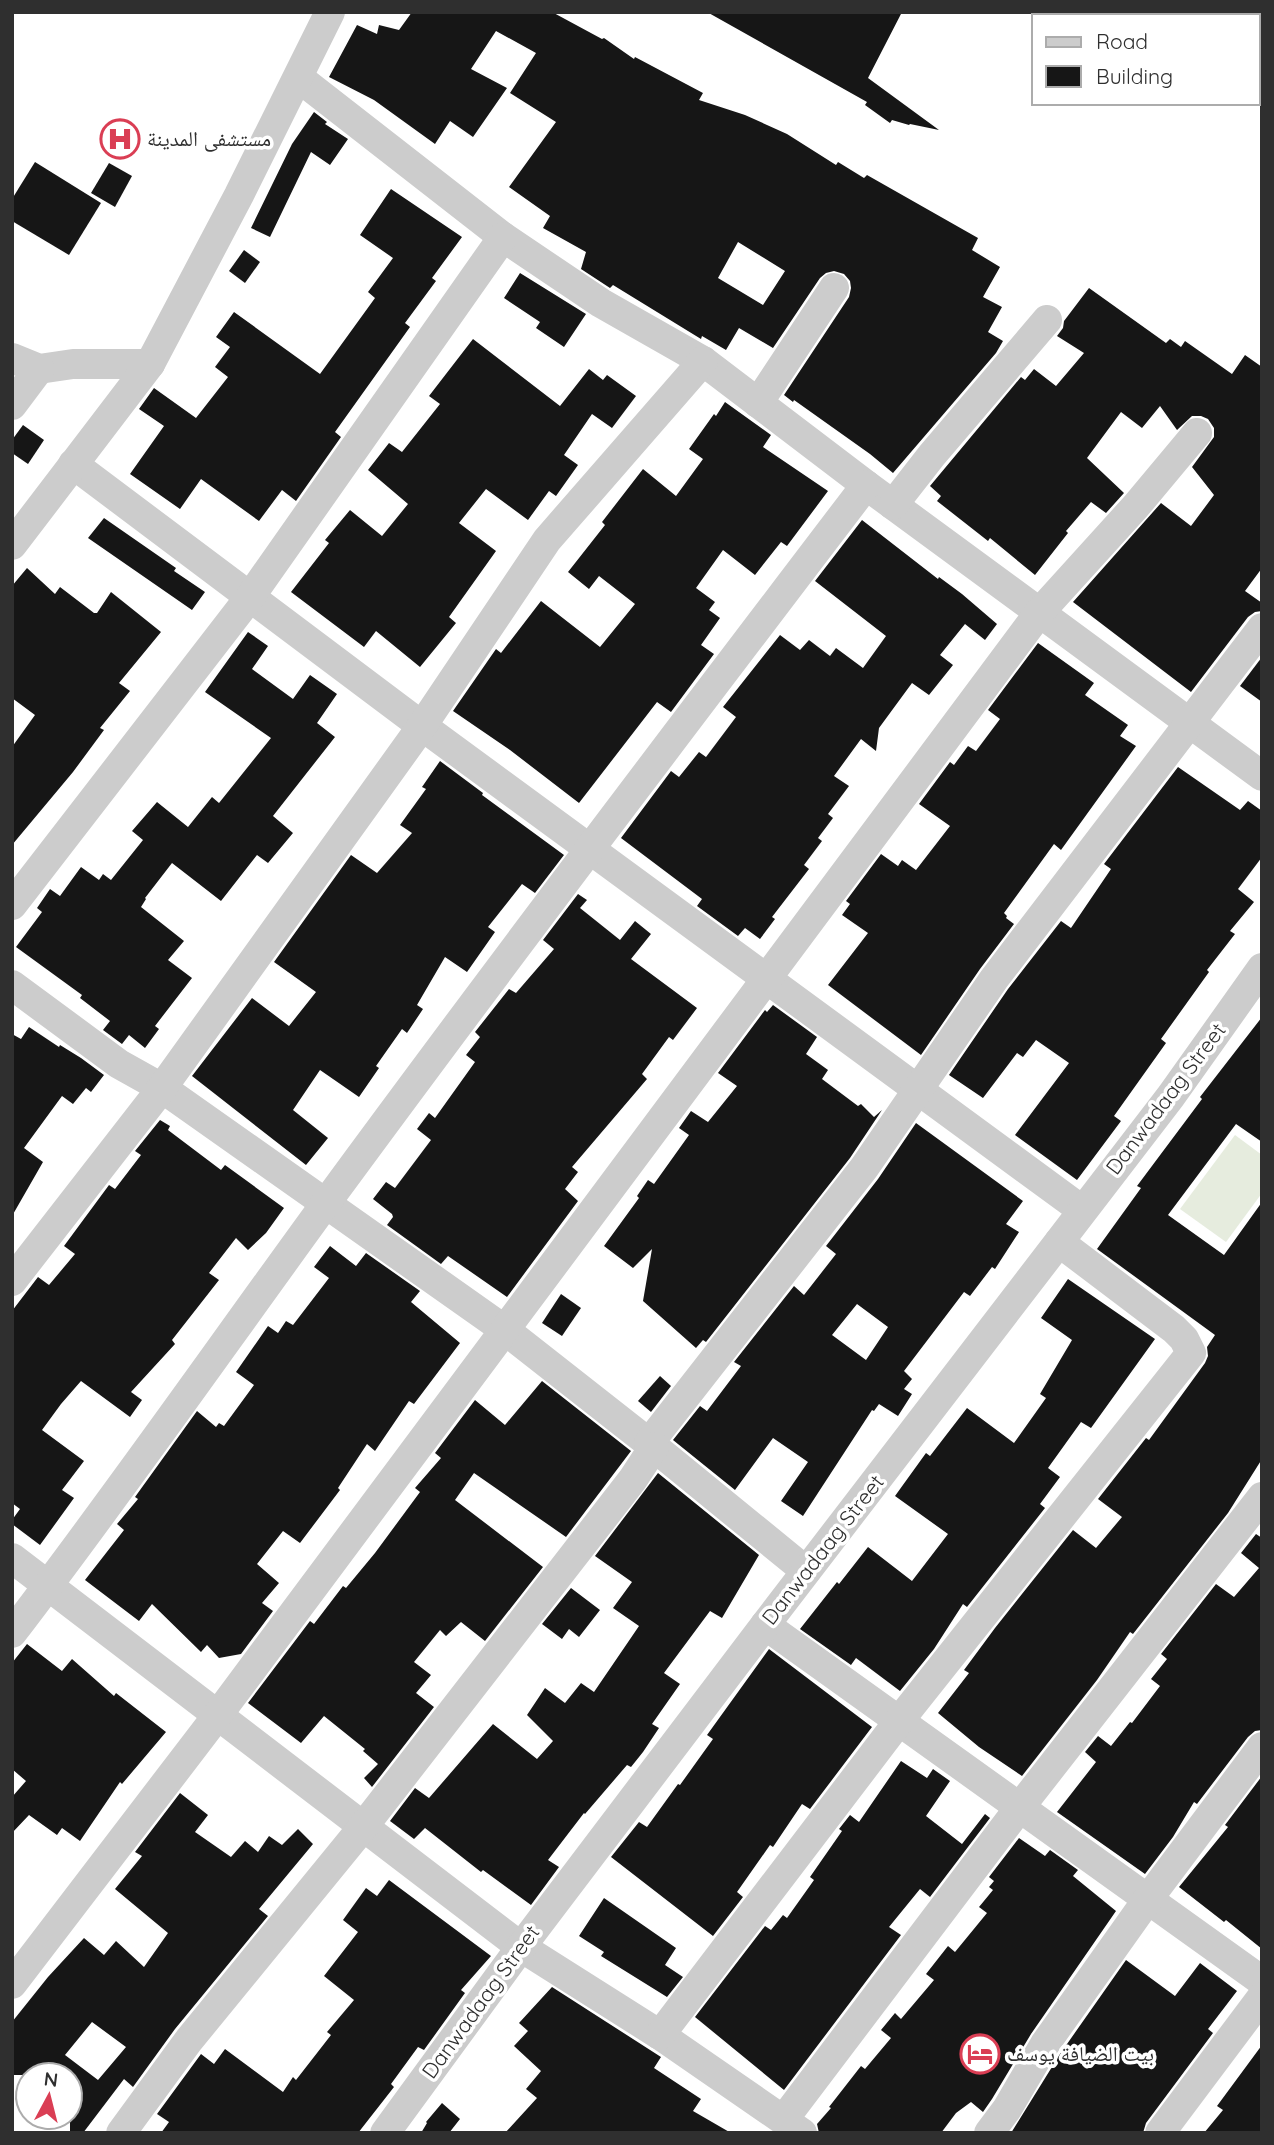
<svg xmlns="http://www.w3.org/2000/svg" width="1274" height="2145" viewBox="0 0 1274 2145" font-family="Quicksand,'Noto Naskh Arabic',sans-serif">
  <style>
    .green { fill: #e6ecde }
    .building { fill: #161616; fill-rule: evenodd }
    .lines { fill: none; stroke-linecap: round; stroke-linejoin: round }
    .minor { stroke: #ccc; stroke-width: 30 }
    .labels { text-anchor: middle; stroke-width: 7; stroke-linejoin: round; paint-order: stroke }
    .poi-label { font-size: 21px; fill: #2f2f2f; stroke: #fff; text-anchor: start }
    .street-label { font-size: 21px; fill: #2f2f2f; stroke: #fff }
  </style>
  <rect width="100%" height="100%" fill="#fff"/>
  <path class="green" d="M1235 1135 1262 1155V1193L1226 1242 1180 1209Z"/>
  <g class="building">
    <path d="M412 12H552L602 39 604 38 634 59 635 57 703 93 699 100 745 115 787 134 836 165 838 162 864 178 867 175 978 238 972 250 1000 267 983 297 1002 307 988 332 1003 341 996 353 893 473 870 454 794 400 793 402 784 395 849 297 851 288 850 281 844 274 834 271 826 273 820 278 773 348 739 328 726 350 702 336 701 339 613 285 610 288 581 269 586 252 543 228 550 216 509 187 556 122 510 93 536 53 496 31 471 69 507 88 473 137 450 121 435 144 374 100 329 77 357 25 377 34 379 25 399 30ZM738 242 785 271 763 305 718 278Z"/>
    <path d="M707 12H902L868 78 939 130 910 124 909 125 892 120 890 123 865 105 867 102Z"/>
    <path d="M314 112 327 122 325 124 348 139 330 165 311 152 270 237 251 228 292 144Z"/>
    <path d="M35 162 101 203 69 255 12 221V199Z"/>
    <path d="M109 163 132 176 115 207 91 193Z"/>
    <path d="M391 189 462 237 432 278 436 281 405 323 410 327 335 432 341 437 296 501 282 490 259 521 201 479 180 509 130 474 164 426 139 409 154 388 196 418 228 377 215 367 230 347 216 337 234 312 320 374 375 298 368 292 393 258 360 235Z"/>
    <path d="M244 250 260 262 245 283 229 271Z"/>
    <path d="M520 273 586 314 564 347 536 328 540 322 504 298Z"/>
    <path d="M1089 288 1166 343 1170 339 1181 347 1185 341 1232 374 1245 355 1262 367V568L1245 591 1262 603V611L1255 612 1248 617 1191 692 1073 602 1161 503 1191 526 1214 495 1192 467 1214 437V428L1208 419 1201 416H1192L1177 430 1160 406 1142 428 1121 412 1087 458 1124 493 1106 513 1091 502 1066 531 1068 533 1035 575 990 538 988 541 937 501 941 496 930 486 1021 377 1025 380 1034 369 1056 386 1084 353 1057 336 1063 328 1064 321Z"/>
    <path d="M473 339 560 406 589 369 603 380 607 375 636 396 612 428 592 414 564 455 578 465 556 496 549 491 528 520 486 489 459 523 496 551 449 617 456 623 420 667 376 631 364 647 291 592 329 543 325 540 350 510 382 536 408 504 368 470 389 443 402 452 440 404 429 396Z"/>
    <path d="M725 402 771 435 763 447 828 491 787 546 781 542 755 575 723 550 696 588 715 602 709 610 720 618 701 645 714 654 671 712 657 702 579 803 510 750 453 711 496 649 501 653 541 601 600 647 635 604 599 576 589 589 568 572 605 525 602 522 643 469 676 496 703 459 689 449 714 414 716 416Z"/>
    <path d="M23 425 44 440 28 464 12 453V440Z"/>
    <path d="M104 518 176 568 174 571 205 592 192 610 88 538Z"/>
    <path d="M862 520 938 579 939 577 962 594 997 624 985 640 965 624 940 655 953 665 929 695 912 683 879 728 876 751 861 739 834 776 849 786 828 814 833 818 818 838 822 841 804 865 809 869 772 917 775 919 760 939 745 928 738 936 697 906 702 899 621 838 671 771 679 777 699 752 706 757 736 717 723 707 780 635 800 650 809 640 830 656 836 648 863 668 886 636 815 581Z"/>
    <path d="M27 568 55 594 60 587 94 613H97L111 592 161 632 119 683 130 691 100 728 104 730 73 772 12 845V747L35 715 12 698V586Z"/>
    <path d="M248 632 268 646 252 669 293 699 310 675 337 694 317 723 335 737 273 816 293 833 268 863 257 855 221 901 172 863 145 898 146 899 141 907 184 941 168 960 192 978 155 1026 159 1029 145 1048 129 1035 122 1044 103 1030 110 1021 80 998 82 995 16 947 42 912 37 908 50 889 60 896 81 867 99 880 103 874 111 880 143 840 132 831 157 802 188 827 212 797 219 803 271 738 205 692Z"/>
    <path d="M1038 643 1094 683 1085 695 1128 725 1120 736 1136 746 1061 850 1054 844 1004 913 1007 916 1006 918 1014 924 980 969 921 1055 828 985 868 933 842 915 850 904 846 901 881 854 898 866 902 860 916 870 950 826 919 804 950 762 954 765 968 746 976 751 1000 719 988 710Z"/>
    <path d="M1262 657V702L1240 686Z"/>
    <path d="M440 761 483 793 482 795 564 855 535 893 522 884 488 927 495 932 467 972 445 957 417 1005 423 1009 407 1033 402 1029 376 1066 379 1068 359 1097 320 1070 293 1110 328 1138 306 1165 192 1076 252 998 289 1026 316 992 274 962 351 855 377 873 412 833 400 825 426 789 422 787Z"/>
    <path d="M1178 767 1240 810 1248 801 1262 811V857L1238 889 1254 902 1230 931 1235 934 1207 970 1209 972 1161 1039 1166 1043 1114 1116 1121 1121 1077 1180 1015 1135 1069 1063 1036 1040 1023 1057 1017 1053 983 1098 949 1075 1008 989 1061 921 1071 928 1111 869 1104 864Z"/>
    <path d="M578 894 587 900 580 908 620 940 635 921 651 934 631 959 697 1008 673 1040 669 1037 642 1074 647 1079 572 1167 578 1172 565 1189 578 1201 507 1297 448 1256 441 1264 387 1225 393 1217 392 1214 373 1199 386 1182 395 1188 431 1140 417 1129 429 1113 435 1118 475 1062 466 1055 480 1037 475 1032 509 989 516 993 554 949 543 940Z"/>
    <path d="M773 1005 817 1037 806 1054 828 1070 822 1079 858 1106 861 1104 874 1117 882 1110 850 1158 706 1342 703 1340 696 1348 643 1301 652 1249 633 1268 604 1246 639 1198 637 1196 648 1180 654 1184 689 1135 679 1128 691 1111 708 1122 737 1086 718 1073 765 1010 767 1012Z"/>
    <path d="M1262 1017V1142L1236 1124 1168 1215 1224 1255 1262 1202V1459L1228 1513 1133 1634 1130 1632 1097 1680 1022 1776 979 1747 938 1713 969 1673 964 1670 995 1628 1073 1530 1096 1548 1122 1517 1098 1499 1146 1438 1149 1440 1205 1363 1208 1356 1207 1347 1215 1335 1097 1249 1141 1188 1137 1186 1202 1099 1200 1097Z"/>
    <path d="M29 1027 59 1047 60 1045 81 1058 104 1075 91 1092 86 1088 73 1104 62 1096 24 1148 43 1162 12 1216V1034L21 1039Z"/>
    <path d="M160 1120 170 1126 168 1130 221 1170 225 1165 284 1208 266 1233 248 1250 236 1238 209 1273 219 1280 172 1340 175 1344 131 1392 142 1400 130 1417 81 1381 61 1404 42 1430 84 1461 62 1490 74 1498 40 1545 12 1524V1520L20 1509 12 1503V1311L38 1277 49 1285 75 1254 64 1246 109 1185 115 1189 141 1155 135 1151Z"/>
    <path d="M916 1123 1023 1201 1006 1224 1019 1232 995 1269 992 1267 970 1296 964 1292 904 1371 912 1379 904 1389 912 1394 898 1416 879 1404 874 1411 872 1410 803 1516 781 1501 808 1462 773 1438 735 1490 673 1440 700 1406 707 1411 741 1366 734 1362 794 1286 804 1295 836 1254 826 1246 878 1179ZM857 1304 888 1327 866 1360 832 1335Z"/>
    <path d="M330 1246 356 1266 366 1253 420 1291 411 1302 460 1343 414 1404 409 1401 375 1451 367 1444 338 1488 340 1490 300 1543 283 1531 257 1564 279 1583 262 1603 273 1611 241 1654 219 1658 207 1645 201 1652 152 1604 139 1621 85 1580 124 1530 117 1524 138 1499 135 1497 197 1411 216 1427 219 1423 224 1426 254 1385 236 1372 268 1326 278 1333 286 1321 293 1325 329 1278 314 1267Z"/>
    <path d="M1068 1279 1155 1339 1091 1428 1081 1422 1048 1468 1060 1477 1040 1504 1045 1508 967 1607 963 1604 934 1649 900 1691 856 1658 851 1665 800 1629 837 1582 839 1584 868 1547 912 1581 948 1534 895 1496 926 1453 930 1456 967 1408 1014 1443 1046 1398 1040 1394 1072 1340 1041 1318Z"/>
    <path d="M561 1294 581 1308 562 1336 542 1323Z"/>
    <path d="M660 1376 671 1386 651 1412 638 1401Z"/>
    <path d="M542 1381 631 1451 566 1537 474 1473 455 1500 543 1567 485 1641 461 1622 446 1636 440 1630 414 1662 431 1675 416 1693 434 1707 372 1787 364 1778 378 1764 363 1751 365 1749 324 1716 301 1743 248 1703 310 1621 314 1624 343 1586 346 1588 375 1553 420 1492 415 1488 441 1458 435 1453 475 1400 505 1425Z"/>
    <path d="M658 1473 759 1555 722 1618 710 1611 664 1673 680 1684 652 1724 659 1728 643 1752 631 1767 627 1765 585 1814 584 1813 548 1860 559 1867 531 1905 483 1870 481 1872 425 1828 414 1839 390 1821 415 1788 429 1798 493 1724 537 1759 553 1741 527 1715 545 1688 565 1703 581 1683 594 1692 639 1626 613 1608 632 1582 595 1556Z"/>
    <path d="M1256 1534 1262 1538V1730L1255 1731 1248 1737 1197 1804 1194 1802 1173 1837 1145 1874 1057 1812 1096 1762 1085 1752 1098 1736 1111 1746 1130 1722 1132 1723 1160 1686 1151 1679 1167 1659 1161 1654 1216 1584 1234 1597 1259 1568 1241 1553Z"/>
    <path d="M571 1588 600 1610 579 1637 569 1629 562 1639 542 1624Z"/>
    <path d="M27 1644 62 1671 72 1659 114 1696 116 1693 166 1732 122 1784 120 1782 80 1841 62 1828 57 1835 29 1815 12 1833V1797L26 1781 12 1769V1663Z"/>
    <path d="M769 1649 872 1727 810 1809 802 1804 773 1847 770 1845 737 1892 743 1897 713 1936 611 1857 639 1822 647 1827 678 1784 680 1785 713 1739 707 1735Z"/>
    <path d="M901 1761 927 1778 933 1769 950 1781 926 1816 962 1844 985 1814 990 1818 930 1897 920 1889 889 1927 901 1935 784 2090 695 2017 765 1926 771 1930 783 1915 787 1918 814 1880 810 1877 842 1831 839 1829 850 1815 859 1822Z"/>
    <path d="M1262 1776V1949L1226 1920 1224 1922 1179 1887 1228 1827 1225 1825Z"/>
    <path d="M180 1793 208 1815 195 1832 231 1857 245 1841 258 1852 269 1836 282 1845 298 1829 313 1844 259 1909 268 1916 175 2029 133 2087 124 2079 83 2133H70V2075H12V2022L48 1977 84 1938 104 1955 116 1941 144 1967 168 1933 115 1889 142 1856 135 1852ZM92 2022 126 2047 98 2080 65 2055Z"/>
    <path d="M1019 1838 1045 1856 1050 1850 1078 1870 1073 1876 1116 1911 1031 2034 992 2099 983 2112 971 2102 956 2113 941 2133H819L817 2124 831 2108 829 2107 861 2066 865 2069 891 2038 881 2030 895 2013 901 2019 934 1980 926 1974 948 1946 955 1952 987 1913 979 1907 993 1890 989 1887 994 1881 989 1877Z"/>
    <path d="M389 1880 491 1956 461 1990 465 1993 424 2050 418 2047 391 2084 394 2087 358 2133H161L169 2122 157 2114 201 2054 214 2064 225 2049 283 2092 293 2077 296 2080 331 2035 327 2032 354 2000 324 1976 358 1932 343 1920 366 1888 377 1896Z"/>
    <path d="M604 1898 676 1948 665 1965 683 1977 667 1997 601 1956 604 1952 579 1936Z"/>
    <path d="M1126 1960 1175 1996 1200 1963 1237 1991 1208 2029 1213 2033 1146 2123 1143 2133H1011L1060 2054Z"/>
    <path d="M552 1987 661 2057 654 2068 701 2099 693 2111 731 2133H505L537 2098 526 2089 541 2071 514 2046 528 2031 519 2023Z"/>
    <path d="M1262 2045V2133H1204L1223 2110 1217 2106Z"/>
    <path d="M442 2103 460 2119 449 2133H421L427 2123 426 2122Z"/>
  </g>
  <g class="lines">
    <g class="minor">
      <path d="M299 78 503 237 601 303 703 361 866 485 1262 776"/>
      <path d="M12 358 39 369 73 364H150"/>
      <path d="M758 403 834 288"/>
      <path d="M12 405 39 369"/>
      <path d="M73 464 422 726 1082 1210"/>
      <path d="M893 505 932 455 1047 320"/>
      <path d="M12 545 150 364 239 195 330 12"/>
      <path d="M12 905 250 597 503 237"/>
      <path d="M12 985 119 1064 162 1088 505 1330 654 1447 806 1571"/>
      <path d="M12 1281 162 1088 422 726 547 540 703 361"/>
      <path d="M649 1443 864 1168 994 979 1262 628"/>
      <path d="M12 1558 521 1947 660 2035 802 2133"/>
      <path d="M765 1625 1262 1981"/>
      <path d="M12 1633C120 1492 221 1347 326 1203 503 962 684 724 866 485"/>
      <path d="M12 1984 217 1716 1039 613 1136 506 1197 433"/>
      <path d="M660 2035 899 1721 1191 1353 1184 1339 1174 1329 1059 1242"/>
      <path d="M784 2119 1020 1807 1262 1497"/>
      <path d="M121 2133 189 2040 363 1827 633 1479 654 1447"/>
      <path d="M385 2133 521 1947 765 1625 1171 1096 1262 968"/>
      <path d="M989 2133 1007 2109 1045 2044 1148 1899 1262 1747"/>
      <path d="M1160 2133 1262 1997"/>
    </g>
  </g>
  <defs>
    <g id="hospital-ring" transform="scale(2.0125)"><circle r="9.5" fill="#fff" stroke="#da3e54" stroke-width="1.5"/><path d="M-5-5h3v3.5h4V-5h3V5h-3V1.5h-4V5h-3Z" fill="#da3e54"/></g>
    <g id="hotel-ring" transform="scale(2.0125)"><circle r="9.5" fill="#fff" stroke="#da3e54" stroke-width="1.5"/><path d="M-6-4.5h1.5V1H6V5H4.5V3h-9V5H-6ZM-4 0a1.8 1.8 0 1 1 3.6 0ZM.5 0V-2.5h3Q6-2.5 6 0Z" fill="#da3e54"/></g>
  </defs>
  <g fill-rule="evenodd">
    <use href="#hospital-ring" x="120" y="139"/>
    <use href="#hotel-ring" x="980" y="2054"/>
  </g>
  <g class="labels">
    <g class="poi-label">
      <text x="147" y="146">مستشفى المدينة</text>
      <text x="1007" y="2061">بيت الضيافة يوسف</text>
    </g>
    <g class="street-label">
      <text transform="translate(1166 1099) rotate(-53)" y="7">Danwadaag Street</text>
      <text transform="translate(823 1550) rotate(-52)" y="7">Danwadaag Street</text>
      <text transform="translate(481 2002) rotate(-54)" y="7">Danwadaag Street</text>
    </g>
  </g>
  <rect width="1274" height="2145" fill="none" stroke="#2f2f2f" stroke-width="28"/>
  <rect x="1032" y="14" width="228" height="91" fill="#ffffff" stroke="#acacac" stroke-width="2"/>
  <rect x="1046" y="37" width="35" height="10" fill="#cccccc" stroke="#acacac" stroke-width="2"/>
  <text x="1096" y="49" font-size="21" fill="#2f2f2f">Road</text>
  <rect x="1046" y="66" width="35" height="21" fill="#161616" stroke="#acacac" stroke-width="2"/>
  <text x="1096" y="84" font-size="21" fill="#2f2f2f">Building</text>
  <g transform="translate(49 2096) rotate(7)"><circle r="33" fill="#ffffff" stroke="#acacac" stroke-width="2"/>
  <path d="M0-5L12 26L0 18L-12 26Z" fill="#da3e54"/>
  <text y="-10" font-size="19" font-weight="bold" text-anchor="middle" fill="#2f2f2f">N</text>
  </g>
</svg>
